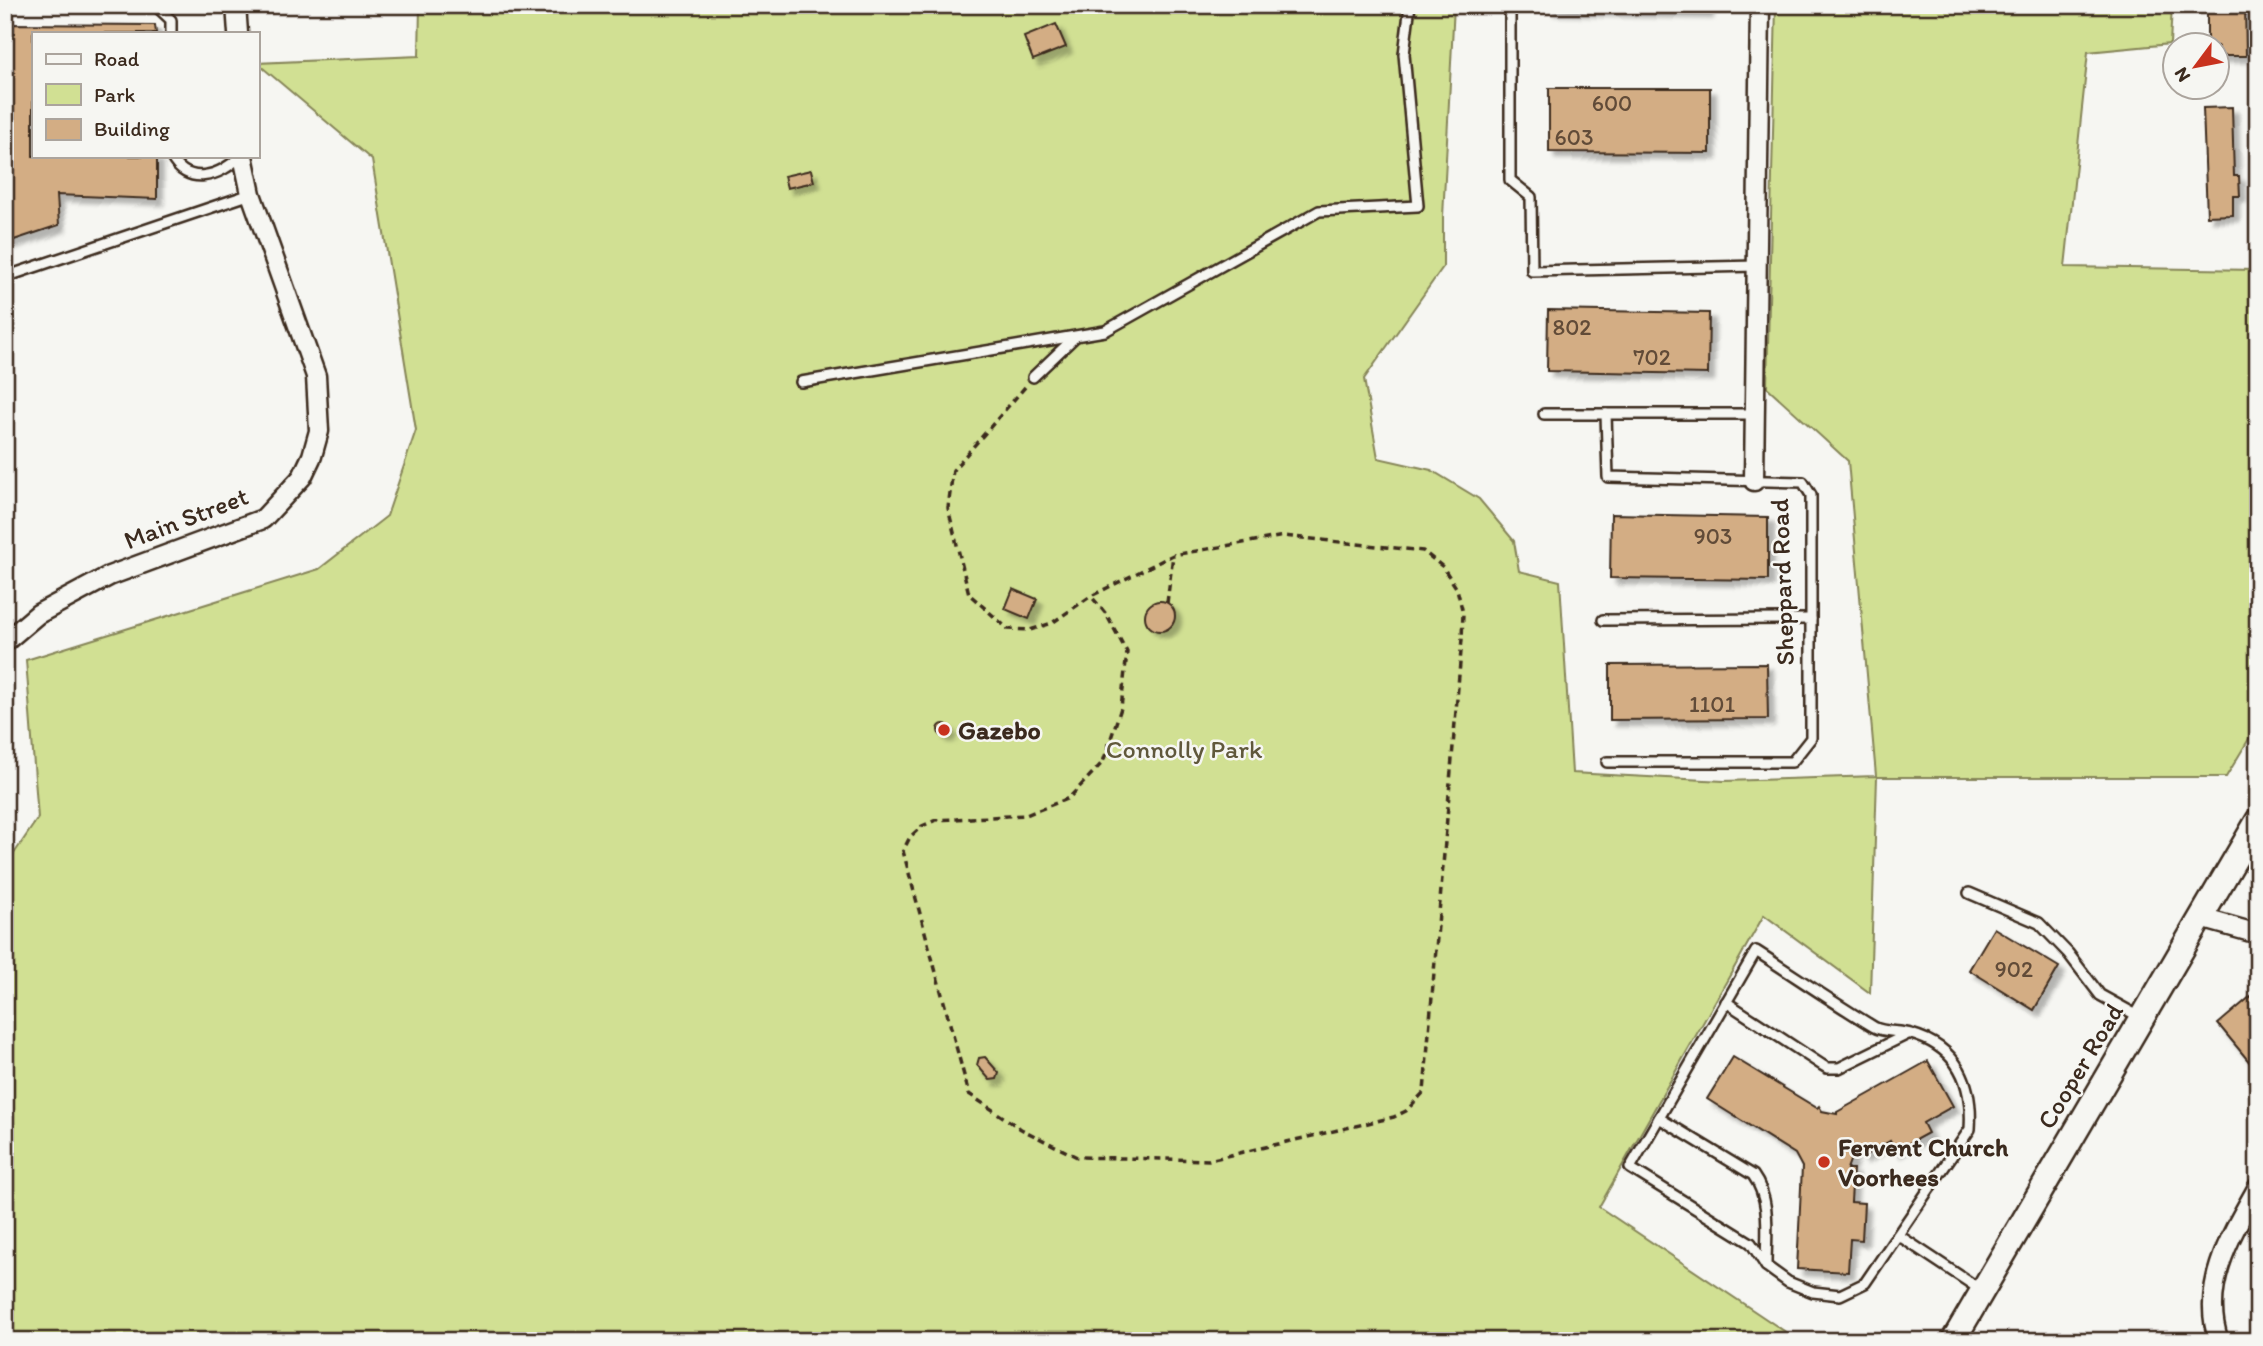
<svg xmlns="http://www.w3.org/2000/svg" width="2263" height="1346" viewBox="0 0 2263 1346" font-family="Itim,sans-serif">
  <style>
    .green { fill: #d1e093; stroke: #868558; stroke-width: 2 }
    .building { fill: #d3ad84; stroke: #3b2a1e; stroke-width: 2; filter: url(#shadow) }
    .lines { fill: none; stroke-linecap: round; stroke-linejoin: round }
    .service-casing { stroke: #3b2a1e; stroke-width: 14 }
    .minor-casing { stroke: #3b2a1e; stroke-width: 23 }
    .tertiary-casing { stroke: #3b2a1e; stroke-width: 28 }
    .path { stroke: #3b2a1e; stroke-width: 3.5; stroke-dasharray: 7 5; stroke-linecap: butt }
    .service { stroke: #f6f6f2; stroke-width: 9 }
    .minor { stroke: #f6f6f2; stroke-width: 18 }
    .tertiary { stroke: #f6f6f2; stroke-width: 23 }
    .poi-dot { fill: #c8321e; stroke: #f6f6f2; stroke-width: 2.5 }
    .labels { text-anchor: middle; stroke-width: 5; stroke-linejoin: round; paint-order: stroke }
    .number-label { font-size: 23px; fill: #614b38 }
    .street-label { font-size: 26px; fill: #3b2a1e; stroke: #f6f6f2 }
    .poi-label { font-size: 26px; font-weight: bold; fill: #3b2a1e; stroke: #f6f6f2; text-anchor: start }
    .park-label { font-size: 26px; fill: #60583b; stroke: #f6f6f2 }
  </style>
  <defs>
    <filter id="shadow"><feDropShadow dx="6" dy="6" stdDeviation="2" flood-color="#0004"/></filter>
  </defs>
  <rect width="100%" height="100%" fill="#f6f6f2"/>
  <filter id="ink" filterUnits="userSpaceOnUse"><feTurbulence type="fractalNoise" baseFrequency=".0143" numOctaves="2"/><feDisplacementMap in="SourceGraphic" scale="14" xChannelSelector="R" yChannelSelector="G"/><feConvolveMatrix kernelMatrix="1 2 1 2 8 2 1 2 1" color-interpolation-filters="sRGB"/></filter>
  <g filter="url(#ink)">
    <path class="green" d="M420 5H1454L1443 217V267L1364 379 1378 458 1431 470 1479 499 1514 541 1519 571 1560 581 1572 773 1724 781 1876 776 1848 461 1767 387 1776 5H2172L2170 44 2088 52 2065 267 2258 270V724L2226 777H1877L1870 993 1764 915 1599 1207 1799 1341H5V867L38 818 26 660 319 569 387 516 416 430 372 160 257 63 419 56Z"/>
    <g class="building">
      <path d="M1548 5H1707V12L1548 9Z"/>
      <path d="M2207 5H2245L2246 56H2218V46H2207Z"/>
      <path d="M5 24 155 25 156 33H33V156H157V199L57 195 59 225 5 243Z"/>
      <path d="M1056 24 1066 47 1033 60 1024 37Z"/>
      <path d="M1549 88H1710V153L1549 152Z"/>
      <path d="M2232 107 2234 176H2239L2240 196H2233V215L2207 216 2203 108Z"/>
      <path d="M811 170 814 182 787 188 784 176Z"/>
      <path d="M1548 310 1709 313 1708 374 1547 371Z"/>
      <path d="M1611 514 1768 517V580L1610 578Z"/>
      <path d="M1013 589 1037 599 1029 619 1005 609Z"/>
      <circle cx="1160" cy="616" r="15"/>
      <path d="M1767 664 1768 719 1610 720V665Z"/>
      <circle cx="944" cy="730" r="6"/>
      <path d="M1994 928 2059 967 2034 1010 1969 970Z"/>
      <path d="M2251 996 2258 1005V1058L2251 1064 2218 1024Z"/>
      <path d="M985 1057 999 1073 997 1079 990 1080 977 1065 979 1058Z"/>
      <path d="M1733 1057 1817 1108 1819 1106 1822 1111 1837 1114V1112L1928 1061 1953 1106 1923 1123 1928 1133 1895 1151 1890 1141 1862 1157 1855 1147 1847 1169H1853L1851 1202 1864 1203 1862 1240 1850 1239 1848 1272 1797 1269 1802 1167 1795 1154 1707 1099Z"/>
    </g>
    <g class="lines">
      <g class="service-casing">
        <g id="service">
          <path d="M155 5 171 20V33"/>
          <path d="M1510 5V180L1531 197 1532 271 1757 266"/>
          <path d="M171 156C186 187 221 177 240 156"/>
          <path d="M5 277 251 194"/>
          <path d="M1033 377 1075 337"/>
          <path d="M801 382 1105 331 1319 211 1418 206 1404 54 1410 5"/>
          <path d="M1544 414H1755"/>
          <path d="M1606 414 1608 477 1803 482 1811 495V738L1792 762H1607"/>
          <path d="M1603 620 1811 619"/>
          <path d="M1969 893 2039 923 2068 953 2100 995 2140 1017"/>
          <path d="M1756 951C1795 976 1834 1003 1874 1027 1884 1033 1899 1030 1911 1034 1958 1047 1973 1084 1970 1129L1865 1283 1840 1295 1813 1292 1788 1282 1766 1266 1751 1243 1630 1168Z"/>
          <path d="M1726 1002 1822 1065 1827 1068H1839L1908 1034"/>
          <path d="M1659 1118 1753 1175C1772 1201 1766 1235 1766 1266"/>
          <path d="M1898 1235 1981 1290"/>
        </g>
      </g>
      <g class="minor-casing">
        <g id="minor">
          <path d="M236 5 238 33"/>
          <path d="M1754 481 1760 5"/>
          <path d="M5 642 38 614 109 576 263 519 302 477 312 456 319 431 316 376 251 194 243 156"/>
          <path d="M2201 918 2258 934"/>
          <path d="M2219 1341C2199 1286 2232 1233 2258 1187"/>
        </g>
      </g>
      <g class="tertiary-casing">
        <path id="tertiary" d="M1953 1341 2258 820"/>
      </g>
      <g class="path">
        <path d="M1025 387 953 470 948 508 969 594 1008 629 1030 630 1052 623 1091 596 1173 555 1284 536 1423 551 1443 567 1457 589 1463 613 1462 639 1424 1092 1406 1111 1394 1117 1209 1160 1077 1157 1021 1129 969 1094 903 851 910 837 922 826 936 820 1026 815 1069 798 1103 762 1121 708 1127 652 1106 614 1091 596"/>
        <path d="M1167 603 1173 555"/>
      </g>
      <use href="#service" class="service"/>
      <use href="#minor" class="minor"/>
      <use href="#tertiary" class="tertiary"/>
    </g>
  </g>
  <g class="poi-dot">
    <circle cx="944" cy="730" r="7"/>
    <circle cx="1824" cy="1162" r="7"/>
  </g>
  <g class="labels">
    <g class="number-label">
      <text x="1612" y="111">600</text>
      <text x="1574" y="145">603</text>
      <text x="1572" y="335">802</text>
      <text x="1652" y="365">702</text>
      <text x="1713" y="544">903</text>
      <text x="1712" y="712">1101</text>
      <text x="2014" y="977">902</text>
    </g>
    <g class="street-label">
      <text transform="translate(186 518) rotate(-21)" y="9">Main Street</text>
      <text transform="translate(1782 582) rotate(-92)" y="9">Sheppard Road</text>
      <text transform="translate(2080 1066) rotate(-59)" y="9">Cooper Road</text>
    </g>
    <g class="poi-label">
      <text x="958" y="739">Gazebo</text>
      <text x="1838" y="1156">Fervent Church<tspan x="1838" dy="30">Voorhees</tspan></text>
    </g>
    <g class="park-label">
      <text x="1184" y="758">Connolly Park</text>
    </g>
  </g>
  <rect width="2263" height="1346" fill="none" stroke="#f6f6f2" stroke-width="28"/>
  <rect x="14" y="14" width="2235" height="1318" fill="none" stroke="#3b2a1e" stroke-width="2.5" filter="url(#ink)"/>
  <rect x="32" y="32" width="228" height="126" fill="#f6f6f2" stroke="#aba49d" stroke-width="2"/>
  <rect x="46" y="54" width="35" height="10" fill="#f6f6f2" stroke="#aba49d" stroke-width="2"/>
  <text x="94" y="66" font-size="21" fill="#3b2a1e">Road</text>
  <rect x="46" y="84" width="35" height="21" fill="#d1e093" stroke="#aba49d" stroke-width="2"/>
  <text x="94" y="102" font-size="21" fill="#3b2a1e">Park</text>
  <rect x="46" y="119" width="35" height="21" fill="#d3ad84" stroke="#aba49d" stroke-width="2"/>
  <text x="94" y="136" font-size="21" fill="#3b2a1e">Building</text>
  <g transform="translate(2196 66) rotate(238)"><circle r="33" fill="#f6f6f2" stroke="#aba49d" stroke-width="2"/>
  <path d="M0-5L12 26L0 18L-12 26Z" fill="#c8321e"/>
  <text y="-10" font-size="19" font-weight="bold" text-anchor="middle" fill="#3b2a1e">N</text>
  </g>
</svg>
